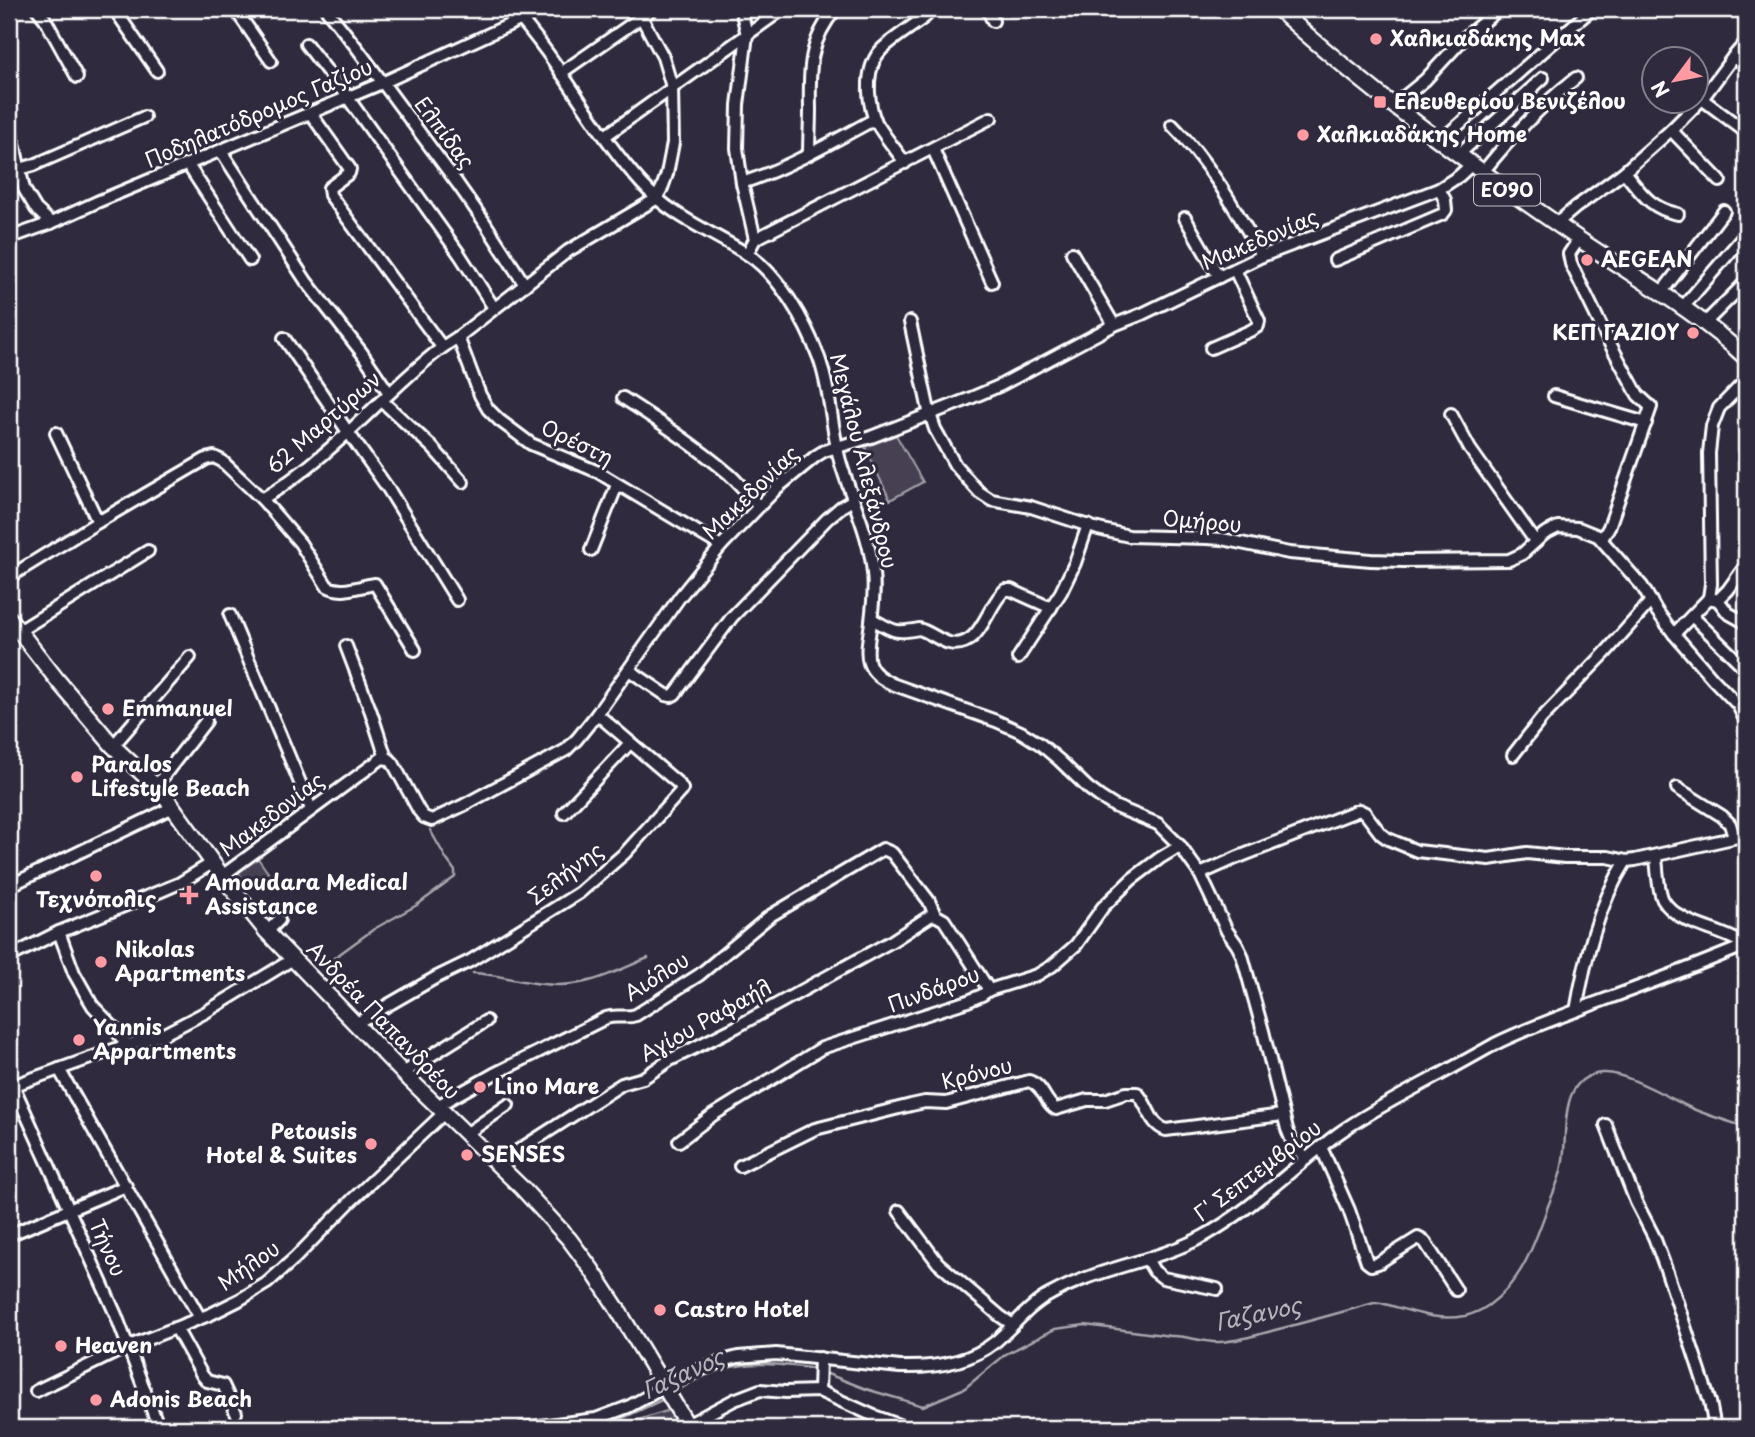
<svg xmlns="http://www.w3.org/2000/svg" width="1755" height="1437" viewBox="0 0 1755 1437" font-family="'Playpen Sans',sans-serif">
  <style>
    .grass { fill: #464152; stroke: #a2a0a8; stroke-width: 2 }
    .forest { fill: url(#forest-firs); stroke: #a2a0a8; stroke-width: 2 }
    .park { fill: url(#park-crowns); stroke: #a2a0a8; stroke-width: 2 }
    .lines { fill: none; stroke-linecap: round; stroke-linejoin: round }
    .stream { stroke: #a7a6ad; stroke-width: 2.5 }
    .minor-casing { stroke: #fff; stroke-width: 16 }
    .major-casing { stroke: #fff; stroke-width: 19 }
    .minor { stroke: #2f2a3d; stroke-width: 10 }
    .major { stroke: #2f2a3d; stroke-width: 14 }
    .poi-dot { fill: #ff9aa2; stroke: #2f2a3d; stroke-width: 2.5 }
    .labels { text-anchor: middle; stroke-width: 6; stroke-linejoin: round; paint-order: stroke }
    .shield { fill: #2f2a3d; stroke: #c1bfc5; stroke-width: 2 }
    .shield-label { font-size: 19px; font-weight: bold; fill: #fff }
    .poi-label { font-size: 21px; font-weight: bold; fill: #fff; stroke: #2f2a3d; text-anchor: start }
    .street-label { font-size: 21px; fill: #fff; stroke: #2f2a3d }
    .water-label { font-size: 23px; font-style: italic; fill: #b6b4bb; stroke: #2f2a3d }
  </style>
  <defs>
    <pattern id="forest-firs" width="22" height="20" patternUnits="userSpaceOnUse" patternTransform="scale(1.75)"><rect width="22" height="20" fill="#464152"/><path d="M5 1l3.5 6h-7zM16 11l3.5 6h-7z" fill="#625e6c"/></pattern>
    <pattern id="park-crowns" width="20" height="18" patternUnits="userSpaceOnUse" patternTransform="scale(1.75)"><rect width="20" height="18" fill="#464152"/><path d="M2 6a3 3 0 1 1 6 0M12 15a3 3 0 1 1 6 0" fill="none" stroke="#625e6c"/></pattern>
  </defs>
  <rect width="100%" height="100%" fill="#2f2a3d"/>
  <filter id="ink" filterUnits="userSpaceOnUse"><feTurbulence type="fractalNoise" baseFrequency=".0143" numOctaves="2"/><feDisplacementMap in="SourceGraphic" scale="14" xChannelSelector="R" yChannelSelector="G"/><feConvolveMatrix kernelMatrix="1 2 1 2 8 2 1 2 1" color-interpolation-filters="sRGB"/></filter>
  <g filter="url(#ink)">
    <path class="grass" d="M896 435 923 482 890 500 865 447Z"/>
    <path class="forest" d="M673 1409 685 1428H671L667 1423 651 1428H612Z"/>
    <path class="park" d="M255 854 271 877 259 886 257 884 251 889 235 870Z"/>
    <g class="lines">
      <g class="stream">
        <path d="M323 966 374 929 417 905 455 877V871L447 860 430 830"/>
        <path d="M473 973C497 974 520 982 544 984 586 989 611 973 648 958"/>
        <path d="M825 1373 866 1389 923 1406 965 1388 1006 1354 1055 1329 1085 1325 1171 1336C1187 1335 1203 1343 1220 1342 1240 1341 1259 1334 1279 1329 1310 1321 1342 1312 1374 1303H1381C1409 1310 1436 1322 1465 1316 1473 1314 1482 1310 1489 1305 1523 1280 1534 1244 1548 1206 1553 1193 1560 1179 1562 1166 1569 1135 1556 1077 1602 1073 1625 1071 1669 1098 1691 1108 1709 1116 1727 1121 1746 1127"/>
        <path d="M674 1393C724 1359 759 1361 815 1369"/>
        <path d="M604 1428 625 1417 666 1398"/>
      </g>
      <g class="minor-casing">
        <g id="minor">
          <path d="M37 9 45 19 77 77"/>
          <path d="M117 9V13L157 71"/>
          <path d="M235 9 271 61"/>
          <path d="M326 9 357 48 457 183 483 220 525 285"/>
          <path d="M512 9C561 62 593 130 642 184 672 217 710 231 747 254 779 274 806 323 819 358 831 391 831 427 840 461 851 498 870 535 873 573 875 589 873 605 871 621 870 634 865 650 869 663 873 674 882 679 892 684L996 721 1021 732 1040 744 1059 760 1088 788 1100 797 1114 806 1158 824 1180 846 1200 874 1227 931 1237 945 1242 955 1263 1031 1287 1129 1293 1144 1306 1159"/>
          <path d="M741 9 747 35 738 105 737 148 742 183 755 239 747 254"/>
          <path d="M987 9 993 21"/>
          <path d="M306 44 348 98 460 255 494 308"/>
          <path d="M1733 57 1746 65"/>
          <path d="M561 73 653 9"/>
          <path d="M1702 99 1746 132"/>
          <path d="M1393 106 1425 80 1463 39 1499 9"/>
          <path d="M311 114 350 169 349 173 329 188 330 195 442 347"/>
          <path d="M9 121 24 189 36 209 51 223"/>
          <path d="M1172 125C1210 163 1236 210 1262 256"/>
          <path d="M1671 130 1720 181"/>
          <path d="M605 136 783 9"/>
          <path d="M1440 141 1592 9"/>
          <path d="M933 149 992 282"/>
          <path d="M221 151 306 281 362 353 389 393"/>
          <path d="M809 154C809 139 810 124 810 109 809 69 809 40 836 9"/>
          <path d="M1458 155 1543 78"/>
          <path d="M905 163C897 151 879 130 874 118 867 97 865 66 882 49 895 37 912 27 926 16L922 9"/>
          <path d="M188 165 250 260"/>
          <path d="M20 169 34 165 144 117"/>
          <path d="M1624 172C1641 192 1649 208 1678 214"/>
          <path d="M1482 173C1510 138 1541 105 1576 78"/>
          <path d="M742 183C788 168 832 142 875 119"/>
          <path d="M1185 218 1219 277"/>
          <path d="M1556 224 1576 207 1624 172 1671 130 1702 99 1733 57 1746 42"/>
          <path d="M9 238 51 223 97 202 382 83 522 19 540 9"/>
          <path d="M755 239 991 118"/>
          <path d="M1579 239 1569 254 1571 264 1608 340 1638 395 1651 407 1609 527 1602 539"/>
          <path d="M1072 253 1114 325"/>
          <path d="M1335 260 1443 214 1446 210 1445 200 1439 189"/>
          <path d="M1661 293 1724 211"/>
          <path d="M1683 307 1743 237"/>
          <path d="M910 322 929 411 935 429 955 465 979 492 991 500 1031 507 1098 529 1129 536 1207 538 1222 539 1289 553 1371 560 1403 561 1509 560 1522 554 1544 534 1558 527 1578 528 1598 536 1642 586 1656 610 1674 634 1713 679 1738 705 1746 722"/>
          <path d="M1705 323 1746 282"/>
          <path d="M458 337 480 395 488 409 499 420 531 444 596 471 721 546"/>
          <path d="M284 338 348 432 389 490 457 600"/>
          <path d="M1211 348 1252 330 1258 326 1259 321 1235 270"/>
          <path d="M1554 396 1646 423"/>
          <path d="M623 398C659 421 696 446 729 474 740 484 749 495 758 506"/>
          <path d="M382 401 432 447 463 482"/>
          <path d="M1451 414 1470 449 1535 541"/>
          <path d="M56 433 98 522"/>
          <path d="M262 499 300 543 327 586C342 595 359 586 375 584L415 650"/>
          <path d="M591 550 617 485"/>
          <path d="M9 577 98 522 206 459 214 457 222 461 262 499C303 475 345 436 379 403 404 380 429 355 458 337L568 251 656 199 662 188 667 174 673 143 672 87 663 57 637 9"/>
          <path d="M1709 598 1711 584 1709 453 1712 426 1719 408 1746 380"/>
          <path d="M1709 598 1718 600 1728 590 1746 565"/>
          <path d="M1718 600 1728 613 1746 623"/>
          <path d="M230 615 311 809"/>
          <path d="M1692 616 1746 669"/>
          <path d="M872 619C894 631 894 634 919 629 930 632 938 640 949 643 981 650 986 606 1005 590H1011L1051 608"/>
          <path d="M19 631 148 551"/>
          <path d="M1674 634 1709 598"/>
          <path d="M346 646 371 712 386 758"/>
          <path d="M1018 658 1061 592 1075 563 1088 525"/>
          <path d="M629 670 666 695 671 696 675 694 732 617 827 519 841 507 853 500"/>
          <path d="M113 746 190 657"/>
          <path d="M1513 755 1542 718 1606 652 1651 601"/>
          <path d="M156 786 206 721"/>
          <path d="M1677 788 1722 816 1730 824 1734 837"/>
          <path d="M564 813 630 743"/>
          <path d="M1656 857C1657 867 1658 891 1663 900 1673 917 1697 925 1715 931 1725 935 1736 938 1744 945"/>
          <path d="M1200 874 1236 858 1359 810 1365 813 1381 834 1388 839 1417 851 1489 859 1527 853 1565 857H1608L1626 861 1635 860 1746 835"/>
          <path d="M222 876 382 758 389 759 393 763 419 811 424 817 432 820 464 805 566 750 577 739 597 714 679 598 721 546 777 488 816 456 824 451 871 437 966 400 999 386 1114 325 1142 314 1262 256 1439 189 1459 176 1471 165"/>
          <path d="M9 886 173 807"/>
          <path d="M59 932 74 973 87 996 93 1006 114 1028 127 1045"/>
          <path d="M267 932 279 920"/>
          <path d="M9 957 59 932 161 891 180 883 212 863"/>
          <path d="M1576 1011C1585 959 1598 905 1626 861"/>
          <path d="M355 1024 435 978 470 961 579 893 625 853 680 792 682 789 679 784 597 714"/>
          <path d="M59 1069 200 1318"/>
          <path d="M403 1073 486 1021"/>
          <path d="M13 1085 116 1315 159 1428"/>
          <path d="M9 1087 127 1045 164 1034 206 1012 293 959"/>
          <path d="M437 1106 494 1074 606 1018C617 1014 625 1019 636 1015L699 975 770 916 883 849 892 853 929 901 935 915 944 920 989 990"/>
          <path d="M1606 1125 1636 1202 1654 1237 1667 1272 1710 1402 1715 1428"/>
          <path d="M466 1134 508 1105"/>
          <path d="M679 1141 713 1115 822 1048 968 1001 982 995 989 990 1037 975 1052 966 1076 945 1103 907 1132 879 1160 858 1180 846"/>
          <path d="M1321 1147 1349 1210 1367 1262 1371 1265 1378 1263 1418 1238 1425 1242 1456 1290"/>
          <path d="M497 1164 622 1084 643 1078 670 1060 736 1027 892 941 930 916 935 915"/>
          <path d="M740 1166 815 1129 911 1105 925 1102 946 1103 1029 1081C1044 1086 1044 1102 1056 1109L1087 1100H1105L1126 1093H1137C1149 1105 1149 1124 1166 1130L1282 1115"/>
          <path d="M899 1211 938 1263 1000 1316 1013 1325"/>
          <path d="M9 1235 126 1186"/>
          <path d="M1147 1259 1154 1271 1163 1278 1217 1289"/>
          <path d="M176 1328 202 1375 207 1381 223 1385 236 1413"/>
          <path d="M36 1391 127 1347 211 1314 239 1300 267 1283 295 1258 352 1200 444 1113"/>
          <path d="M819 1391 820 1358"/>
          <path d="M687 1425 734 1400 760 1390 786 1392 819 1391 874 1416 907 1428"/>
          <path d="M523 1428 596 1419 628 1407 690 1373 723 1361 738 1357 776 1354 900 1367C933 1368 969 1363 995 1342 1014 1326 1029 1305 1051 1294 1099 1267 1156 1262 1204 1236 1254 1208 1294 1166 1339 1133 1366 1114 1396 1098 1426 1082 1449 1070 1472 1057 1495 1044 1527 1028 1561 1017 1593 1004 1645 985 1696 966 1746 945"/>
        </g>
      </g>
      <g class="major-casing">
        <g id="major">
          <path d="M1278 9C1370 92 1470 165 1573 235 1631 275 1694 309 1746 358"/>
          <path d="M9 618 58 681 113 746 162 792 222 876 267 932 403 1073 522 1188 569 1239 592 1270 615 1305 689 1428"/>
        </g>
      </g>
      <use href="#minor" class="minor"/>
      <use href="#major" class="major"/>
    </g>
  </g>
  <g class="poi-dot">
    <circle cx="1376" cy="39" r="7"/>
    <rect x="1373" y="95" width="14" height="14" rx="3.5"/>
    <circle cx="1303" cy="135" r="7"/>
    <circle cx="1587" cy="260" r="7"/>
    <circle cx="1693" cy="333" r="7"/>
    <circle cx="108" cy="709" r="7"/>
    <circle cx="77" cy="777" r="7"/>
    <circle cx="96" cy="876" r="7"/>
    <path d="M185.5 884.5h7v7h7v7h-7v7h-7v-7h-7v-7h7z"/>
    <circle cx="101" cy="962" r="7"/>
    <circle cx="79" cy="1040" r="7"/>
    <circle cx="480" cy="1087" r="7"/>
    <circle cx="371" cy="1144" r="7"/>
    <circle cx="467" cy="1155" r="7"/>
    <circle cx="660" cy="1310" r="7"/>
    <circle cx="61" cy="1346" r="7"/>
    <circle cx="96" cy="1400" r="7"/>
  </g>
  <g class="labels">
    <rect class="shield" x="1474" y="174.5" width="66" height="31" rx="5"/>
    <g class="shield-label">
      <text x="1507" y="197">ΕΟ90</text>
    </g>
    <g class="poi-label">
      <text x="1390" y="46">Χαλκιαδάκης Max</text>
      <text x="1394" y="109">Ελευθερίου Βενιζέλου</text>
      <text x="1317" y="142">Χαλκιαδάκης Home</text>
      <text x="1601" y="267">AEGEAN</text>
      <text x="1679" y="340" text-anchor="end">ΚΕΠ ΓΑΖΙΟΥ</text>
      <text x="122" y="716">Emmanuel</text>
      <text x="91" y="772">Paralos<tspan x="91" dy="24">Lifestyle Beach</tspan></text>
      <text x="205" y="890">Amoudara Medical<tspan x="205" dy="24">Assistance</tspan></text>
      <text x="96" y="907" text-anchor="middle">Τεχνόπολις</text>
      <text x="115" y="957">Nikolas<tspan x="115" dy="24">Apartments</tspan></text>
      <text x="93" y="1035">Yannis<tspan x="93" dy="24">Appartments</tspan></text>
      <text x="494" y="1094">Lino Mare</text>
      <text x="357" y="1139" text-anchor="end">Petousis<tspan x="357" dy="24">Hotel &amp; Suites</tspan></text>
      <text x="481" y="1162">SENSES</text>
      <text x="674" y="1317">Castro Hotel</text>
      <text x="75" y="1353">Heaven</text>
      <text x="110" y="1407">Adonis Beach</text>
    </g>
    <g class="street-label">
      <text transform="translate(259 114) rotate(-23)" y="7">Ποδηλατόδρομος Γαζίου</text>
      <text transform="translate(444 133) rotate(53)" y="7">Ελπίδας</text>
      <text transform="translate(1260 240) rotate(-23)" y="7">Μακεδονίας</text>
      <text transform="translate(324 423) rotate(-41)" y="7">62 Μαρτύρων</text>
      <text transform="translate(577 443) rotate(26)" y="7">Ορέστη</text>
      <text transform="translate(863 461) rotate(76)" y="7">Μεγάλου Αλεξάνδρου</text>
      <text transform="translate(751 493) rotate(-44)" y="7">Μακεδονίας</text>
      <text transform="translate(1202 522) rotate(5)" y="7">Ομήρου</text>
      <text transform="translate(272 815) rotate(-37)" y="7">Μακεδονίας</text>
      <text transform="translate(566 874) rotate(-37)" y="7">Σελήνης</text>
      <text transform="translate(657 977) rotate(-32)" y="7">Αιόλου</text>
      <text transform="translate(934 990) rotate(-20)" y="7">Πινδάρου</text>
      <text transform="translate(383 1021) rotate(46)" y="7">Ανδρέα Παπανδρέου</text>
      <text transform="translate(706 1021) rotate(-29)" y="7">Αγίου Ραφαήλ</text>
      <text transform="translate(977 1074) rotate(-14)" y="7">Κρόνου</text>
      <text transform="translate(1258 1171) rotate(-37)" y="7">Γ' Σεπτεμβρίου</text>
      <text transform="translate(107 1248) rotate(66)" y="7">Τήνου</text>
      <text transform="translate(249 1266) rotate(-35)" y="7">Μήλου</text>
    </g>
    <g class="water-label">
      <text transform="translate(1258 1314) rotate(-12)" y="8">Γαζανος</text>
      <text transform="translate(683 1374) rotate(-25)" y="8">Γαζανος</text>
    </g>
  </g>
  <rect width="1755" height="1437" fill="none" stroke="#2f2a3d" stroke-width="35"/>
  <rect x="18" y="18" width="1720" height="1402" fill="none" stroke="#fff" stroke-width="2.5" filter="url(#ink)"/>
  <g transform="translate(1675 80) rotate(238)"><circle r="33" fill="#2f2a3d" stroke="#827f8b" stroke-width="2"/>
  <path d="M0-5L12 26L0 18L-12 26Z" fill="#ff9aa2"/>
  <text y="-10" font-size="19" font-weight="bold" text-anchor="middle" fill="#ffffff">N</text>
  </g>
</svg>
